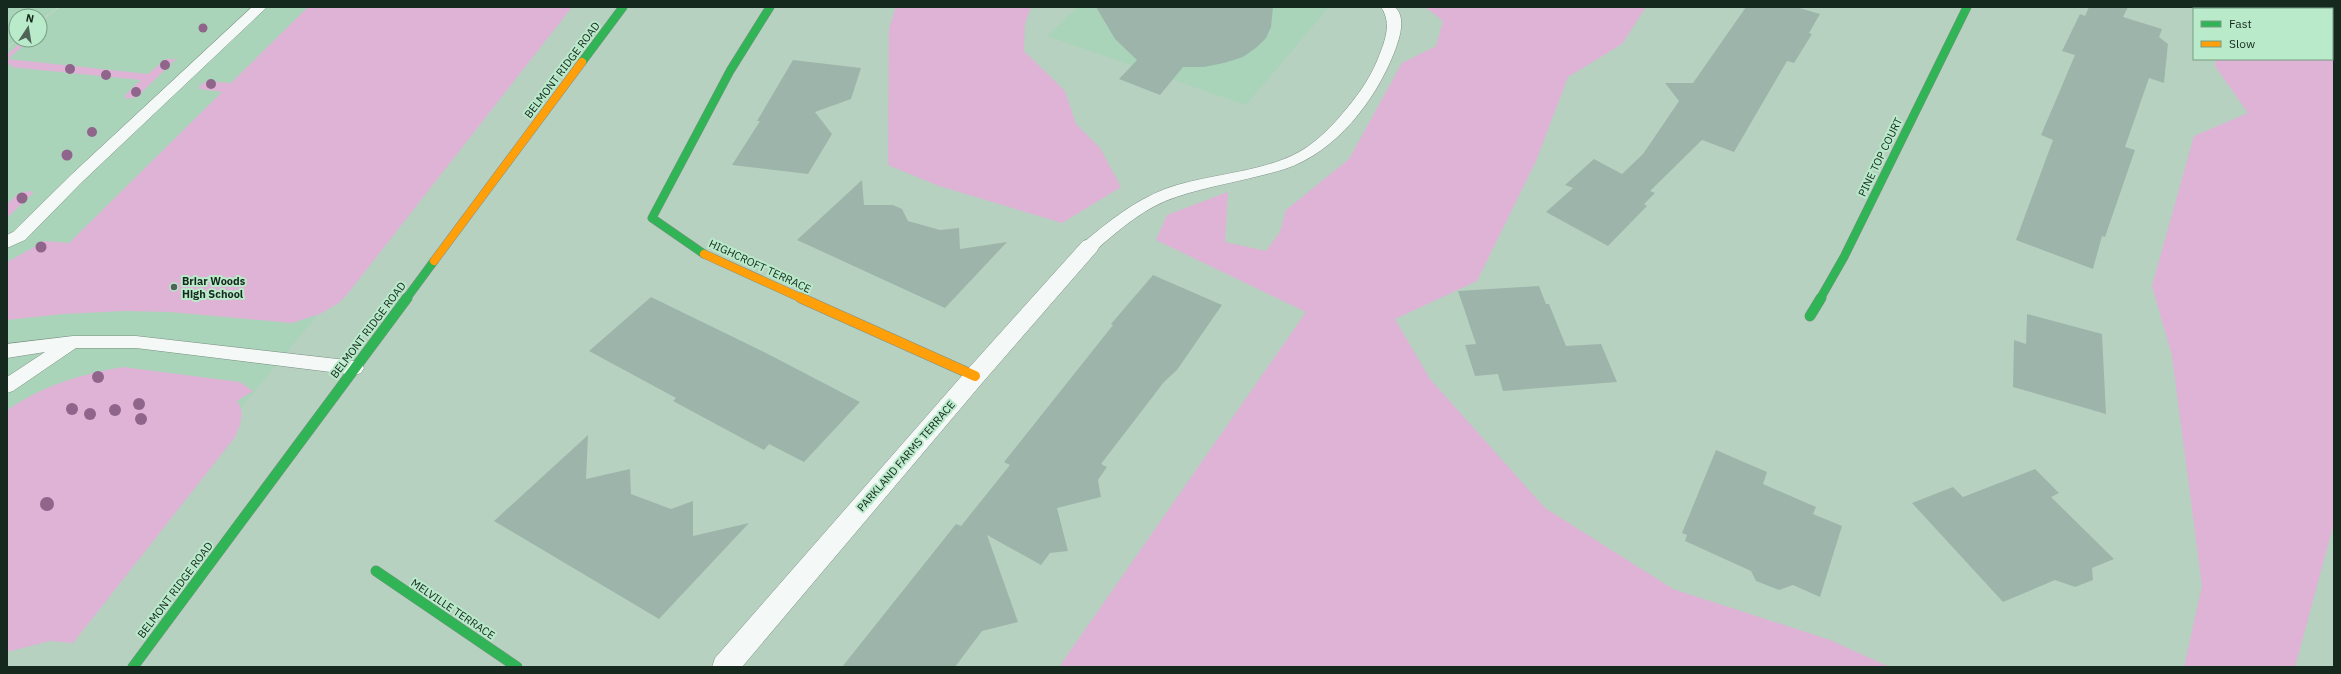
<svg xmlns="http://www.w3.org/2000/svg" width="2341" height="674" viewBox="0 0 2341 674" font-family="'IBM Plex Sans',sans-serif">
  <style>
    .built { fill: #a9d4b9; fill-rule: evenodd }
    .green { fill: #deb3d5 }
    .building { fill: #9db4aa }
    .lines { fill: none; stroke-linecap: round; stroke-linejoin: round }
    .lane-casing { stroke: #7c9084; stroke-width: 1 }
    .street-casing { stroke: #7c9084; stroke-width: 1 }
    .fast-far1-casing { stroke: #7c9084; stroke-width: 9 }
    .fast-casing { stroke: #7c9084; stroke-width: 11 }
    .slow-far1-casing { stroke: #7c9084; stroke-width: 9 }
    .slow-casing { stroke: #7c9084; stroke-width: 11 }
    .path { stroke: #cbd3ce; stroke-width: 2; stroke-dasharray: 1.5 1.5; stroke-linecap: butt }
    .lane { fill: #f4f8f6; fill-rule: evenodd }
    .street { fill: #f4f8f6; fill-rule: evenodd }
    .fast-far1 { stroke: #30b455; stroke-width: 8 }
    .fast { stroke: #30b455; stroke-width: 10 }
    .slow-far1 { stroke: #ff9f0a; stroke-width: 8 }
    .slow { stroke: #ff9f0a; stroke-width: 10 }
    .tree { fill: #90658c }
    .poi-dot { fill: #4e6457; stroke: #b9eaca; stroke-width: 1.5 }
    .labels { text-anchor: middle; stroke-width: 4; stroke-linejoin: round; paint-order: stroke }
    .street-label { font-size: 11px; fill: #16291e; stroke: #b9eaca }
    .poi-label { font-size: 11px; font-weight: bold; fill: #16291e; stroke: #b9eaca; text-anchor: start }
  </style>
  <rect width="100%" height="100%" fill="#b7d1c1"/>
  <g class="built">
    <path d="M7 7H565L429 179 50 641 7 652ZM16 16H40V40H16Z"/>
    <path d="M1078 7H1329L1246 105 1047 36Z"/>
  </g>
  <g class="green">
    <path d="M308 7H572L349 292 340 302 320 314 292 323 170 312 124 311 63 314 7 320V262L45 241 69 243 222 92 200 89 199 86 207 81 231 83Z"/>
    <path d="M896 7H1031L1025 24 1024 51 1065 91 1076 124 1100 148 1121 187 1062 223 939 186 888 165 889 29Z"/>
    <path d="M1425 7H1646L1622 44 1568 77 1536 161 1477 281 1395 319 1430 379 1545 508 1673 589 1830 640 1890 667H1059L1306 312 1156 240 1167 215 1228 192 1225 242 1266 251 1280 232 1286 210 1349 159 1402 63 1436 46 1443 21Z"/>
    <path d="M2225 7H2334V523L2295 667H2184L2202 586 2172 356 2152 286 2194 136 2248 113 2215 66 2216 59H2332V9H2225Z"/>
    <path d="M22 42 24 43 23 46 8 59 148 74 166 59H176L137 97 126 99 125 95 141 80 10 67 12 65 7 64V54Z"/>
    <path d="M27 191 33 192 32 194 7 218V204L18 194Z"/>
    <path d="M123 367 240 382 253 391 237 401C246 412 240 426 235 437L73 643 50 641 7 652V410C45 385 78 375 123 367Z"/>
  </g>
  <g class="building">
    <path d="M1096 7H1273L1271 27 1266 38 1257 47 1243 57 1224 63 1204 67H1183L1160 95 1119 79 1137 60 1115 39Z"/>
    <path d="M1746 7H1796L1820 14 1809 33 1812 34 1794 63 1787 61 1734 152 1702 140 1650 191 1655 193 1644 204 1647 206 1608 246 1546 212 1573 188 1565 185 1594 159 1622 174 1643 154 1679 101 1665 83H1693Z"/>
    <path d="M2089 7H2128L2123 17 2162 29 2159 37 2168 44 2164 83 2149 78 2125 147 2135 150 2105 237 2102 236 2093 269 2016 240 2053 140 2041 135 2075 55 2062 51 2080 14 2085 16Z"/>
    <path d="M793 60 861 68 851 99 815 112 832 134 808 174 732 165 760 121H757Z"/>
    <path d="M862 180 864 205H893L902 209 908 221 940 230 959 228 960 249 1007 242 945 308 797 240Z"/>
    <path d="M1153 275 1222 305 1177 370 1164 382 1101 464 1107 467 1098 480 1101 497 1057 508 1068 551 1050 553 1041 565 987 535 1018 622 982 631 955 667H842L956 524 961 526 1010 465 1004 462 1113 325 1111 324Z"/>
    <path d="M1539 286 1546 304H1549L1566 346 1601 344 1617 382 1503 391 1498 374 1475 376 1465 345 1476 344 1458 291Z"/>
    <path d="M651 297 766 353 860 402 804 462 769 444 764 450 673 401 676 398 589 351Z"/>
    <path d="M2027 314 2102 334 2106 414 2013 387 2014 340 2026 344Z"/>
    <path d="M588 435 586 479 630 469 631 494 671 509 693 501V536L749 523 659 619 494 521Z"/>
    <path d="M1716 450 1767 472 1763 484 1816 507 1813 514 1842 526 1820 597 1793 585 1779 590 1756 581 1751 571 1685 541 1687 535 1682 533Z"/>
    <path d="M2035 469 2059 493 2051 497 2114 559 2092 568 2093 580 2075 587 2055 580 2003 602 1912 503 1953 487 1963 497Z"/>
  </g>
  <g class="lines">
    <g class="lane-casing">
      <g id="lane">
        <path d="M252 7H267L82 182 25 240 7 248V235L13 232 72 174Z"/>
        <path d="M1381 7H1395C1407 18 1399 40 1394 53 1375 101 1336 152 1285 169 1249 180 1212 185 1176 197 1145 207 1120 229 1096 250L1090 252 1084 250 1082 246 1084 242C1109 221 1134 201 1165 189 1208 173 1270 173 1307 147 1320 138 1332 126 1342 114 1356 98 1369 80 1377 61 1384 43 1393 24 1381 7Z"/>
        <path d="M73 336H136L355 361 361 363 364 368 361 373 355 375 136 348H76L13 391 7 393V377L45 352 7 358V344Z"/>
      </g>
    </g>
    <g class="street-casing">
      <path id="street" d="M1090 239 1097 241 1100 246 1097 251 983 382 742 667H712L715 658 967 370 1083 241Z"/>
    </g>
    <g class="fast-far1-casing">
      <g id="fast-far1">
        <path d="M582 62 623 7"/>
        <path d="M704 254 652 218 730 71 770 7"/>
        <path d="M406 299 434 261"/>
        <path d="M1820 299 1844 257 1967 7"/>
      </g>
    </g>
    <g class="fast-casing">
      <g id="fast">
        <path d="M1810 316 1821 298"/>
        <path d="M376 571 517 667"/>
        <path d="M133 667 407 298"/>
      </g>
    </g>
    <g class="slow-far1-casing">
      <g id="slow-far1">
        <path d="M704 254 803 299"/>
        <path d="M434 261 582 62"/>
      </g>
    </g>
    <g class="slow-casing">
      <path id="slow" d="M801 298 975 376"/>
    </g>
    <g class="path">
      <path d="M42 20 59 7"/>
      <path d="M7 48 16 41"/>
    </g>
    <use href="#lane" class="lane"/>
    <use href="#street" class="street"/>
    <use href="#fast-far1" class="fast-far1"/>
    <use href="#fast" class="fast"/>
    <use href="#slow-far1" class="slow-far1"/>
    <use href="#slow" class="slow"/>
  </g>
  <g class="tree">
    <circle cx="203" cy="28" r="4.5"/>
    <circle cx="165" cy="65" r="5"/>
    <circle cx="70" cy="69" r="5"/>
    <circle cx="106" cy="75" r="5"/>
    <circle cx="211" cy="84" r="5"/>
    <circle cx="136" cy="92" r="5"/>
    <circle cx="92" cy="132" r="5"/>
    <circle cx="67" cy="155" r="5.5"/>
    <circle cx="22" cy="198" r="5.5"/>
    <circle cx="41" cy="247" r="5.5"/>
    <circle cx="98" cy="377" r="6"/>
    <circle cx="139" cy="404" r="6"/>
    <circle cx="72" cy="409" r="6"/>
    <circle cx="115" cy="410" r="6"/>
    <circle cx="90" cy="414" r="6"/>
    <circle cx="141" cy="419" r="6"/>
    <circle cx="47" cy="504" r="7"/>
  </g>
  <circle class="poi-dot" cx="174" cy="287" r="4"/>
  <g class="labels">
    <g class="street-label">
      <text transform="translate(562 70) rotate(-53)" y="4">BELMONT RIDGE ROAD</text>
      <text transform="translate(1880 157) rotate(-64)" y="4">PINE TOP COURT</text>
      <text transform="translate(760 266) rotate(25)" y="4">HIGHCROFT TERRACE</text>
      <text transform="translate(368 330) rotate(-53)" y="4">BELMONT RIDGE ROAD</text>
      <text transform="translate(906 456) rotate(-49)" y="4">PARKLAND FARMS TERRACE</text>
      <text transform="translate(175 590) rotate(-53)" y="4">BELMONT RIDGE ROAD</text>
      <text transform="translate(453 609) rotate(34)" y="4">MELVILLE TERRACE</text>
    </g>
    <g class="poi-label">
      <text x="182" y="285">Briar Woods<tspan x="182" dy="13">High School</tspan></text>
    </g>
  </g>
  <rect width="2341" height="674" fill="none" stroke="#16291e" stroke-width="16"/>
  <rect x="2193" y="8" width="140" height="52" fill="#b9eaca" stroke="#789d85"/>
  <rect x="2201" y="21" width="20" height="6" fill="#30b455" stroke="#789d85"/>
  <text x="2229" y="28" font-size="12" fill="#16291e">Fast</text>
  <rect x="2201" y="41" width="20" height="6" fill="#ff9f0a" stroke="#789d85"/>
  <text x="2229" y="48" font-size="12" fill="#16291e">Slow</text>
  <g transform="translate(28 28) rotate(12)"><circle r="19" fill="#b9eaca" stroke="#789d85"/>
  <path d="M0-3L7 15L0 10L-7 15Z" fill="#4e6457"/>
  <text y="-6" font-size="11" font-weight="bold" text-anchor="middle" fill="#16291e">N</text>
  </g>
</svg>
